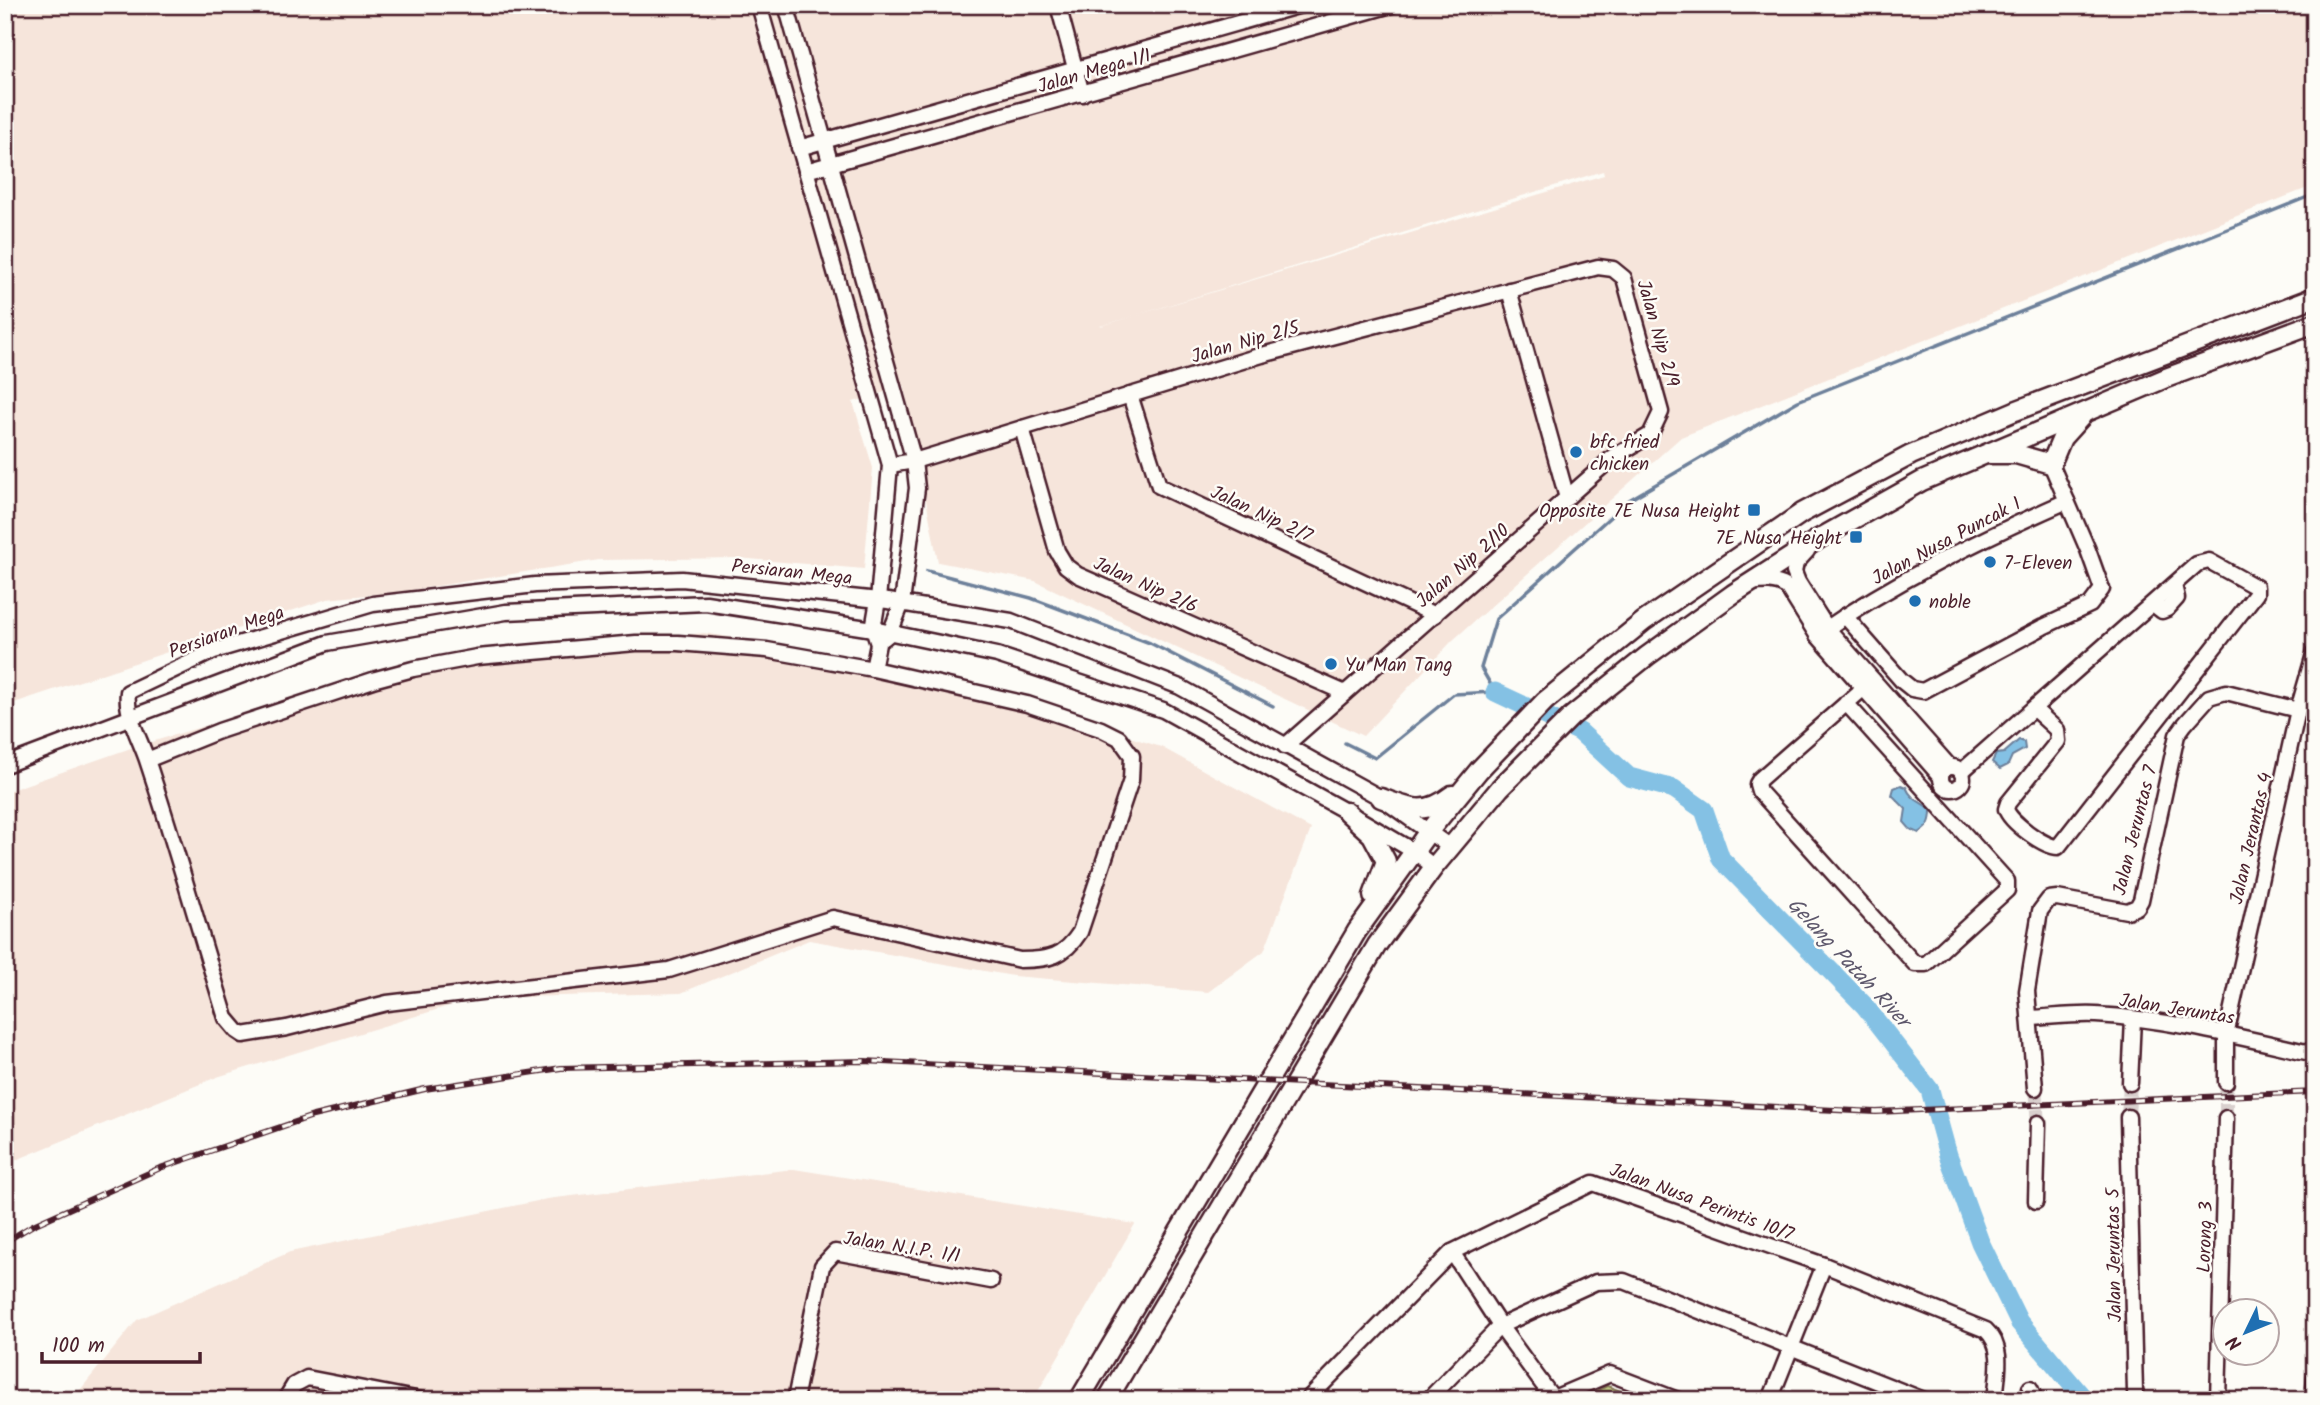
<svg xmlns="http://www.w3.org/2000/svg" width="2320" height="1405" viewBox="0 0 2320 1405" font-family="Kalam,sans-serif">
  <style>
    .built { fill: #f6e5db; fill-rule: evenodd }
    .green { fill: #c4d387; stroke: #877959; stroke-width: 2 }
    .water { fill: #84c1e4; stroke: #6d809a; stroke-width: 2 }
    .lines { fill: none; stroke-linecap: round; stroke-linejoin: round }
    .stream { stroke: #6d809a; stroke-width: 3.5 }
    .river { stroke: #84c1e4; stroke-width: 19 }
    .minor-tunnel { stroke: #d9d0ce; stroke-width: 14; stroke-dasharray: 14 7; stroke-linecap: butt }
    .minor-casing { stroke: #4a1f2b; stroke-width: 19 }
    .major-casing { stroke: #4a1f2b; stroke-width: 23 }
    .minor { stroke: #fdfcf7; stroke-width: 14 }
    .major { stroke: #fdfcf7; stroke-width: 18 }
    .rail-casing { stroke: #4a1f2b; stroke-width: 6 }
    .rail { stroke: #fdfcf7; stroke-width: 3.5; stroke-dasharray: 10; stroke-linecap: butt }
    .poi-dot { fill: #1f6fb2; stroke: #fdfcf7; stroke-width: 2.5 }
    .labels { text-anchor: middle; stroke-width: 5; stroke-linejoin: round; paint-order: stroke }
    .street-label { font-size: 19px; fill: #4a1f2b; stroke: #fdfcf7 }
    .poi-label { font-size: 19px; fill: #4a1f2b; stroke: #fdfcf7; text-anchor: start }
    .water-label { font-size: 21px; font-style: italic; fill: #5e586c; stroke: #fdfcf7 }
  </style>
  <rect width="100%" height="100%" fill="#fdfcf7"/>
  <filter id="ink" filterUnits="userSpaceOnUse"><feTurbulence type="fractalNoise" baseFrequency=".0143" numOctaves="2"/><feDisplacementMap in="SourceGraphic" scale="14" xChannelSelector="R" yChannelSelector="G"/><feConvolveMatrix kernelMatrix="1 2 1 2 8 2 1 2 1" color-interpolation-filters="sRGB"/></filter>
  <g filter="url(#ink)">
    <g class="built">
      <path d="M5 5H2315V185L1681 437 1452 641 1363 736 1035 581 938 562 904 386 853 402 873 468 864 569 738 558 599 560 406 591 327 599 5 706ZM1603 171 1604 175 1100 326H1101Z"/>
      <path d="M704 633 903 665 1161 747 1311 829 1264 951 1208 992 1013 976 809 940 681 993 475 998 217 1077 16 1160 5 1120V792L131 748 426 660Z"/>
      <path d="M794 1169 1135 1224 1033 1400H72L137 1320 290 1252 547 1199Z"/>
    </g>
    <path class="green" d="M1607 1386 1645 1400H1578Z"/>
    <g class="water">
      <path d="M2019 740 2024 742 2025 749 2012 756 2008 765 2000 769 1992 762 1996 754 2004 753Z"/>
      <path d="M1901 785 1906 787C1912 801 1921 801 1931 810 1931 822 1929 826 1919 833L1910 829 1904 822 1906 809 1892 795 1894 788Z"/>
    </g>
    <g class="lines">
      <g class="stream">
        <path d="M927 571 1031 598 1150 643 1273 706"/>
        <path d="M1345 743 1375 758 1454 694 1495 692 1481 668 1496 619 1629 500 1798 401 2315 194"/>
      </g>
      <path class="river" d="M1495 692 1580 732 1629 777 1674 789 1704 810 1721 859 1864 1005 1930 1090 1948 1155 1980 1242 2019 1322 2085 1400"/>
      <g class="minor-tunnel">
        <path d="M2226 1082V1118"/>
        <path d="M2035 1088 2038 1123"/>
        <path d="M2128 1117 2130 1083"/>
      </g>
      <g class="minor-casing">
        <g id="minor">
          <path d="M759 5 890 465 878 600 873 629 878 644 873 669"/>
          <path d="M786 5 914 461 917 488 902 603 890 633 884 638"/>
          <path d="M1058 5 1082 94"/>
          <path d="M799 148 1301 5"/>
          <path d="M806 171 1391 5"/>
          <path d="M1509 290 1567 498"/>
          <path d="M1130 395 1159 486 1435 615"/>
          <path d="M1022 428 1057 551 1066 566 1078 575 1345 693"/>
          <path d="M890 465 914 461 1262 355 1598 267 1613 269 1624 278 1661 412 1650 435 1612 458 1285 746"/>
          <path d="M1807 551 1796 563 1794 572 1798 582 1827 628 1950 767"/>
          <path d="M1751 583C1765 581 1775 580 1787 587L1817 635 1941 777"/>
          <path d="M2153 604 2162 611 2167 609 2177 598 2174 585"/>
          <path d="M1845 616 1902 681 1912 689 1923 691 2043 627 2090 605 2102 589 2088 550 2051 464"/>
          <path d="M1817 635C1895 581 1981 539 2067 501"/>
          <path d="M1846 703 2007 881V890L1926 964H1915L1759 791 1757 784 1760 779 1873 680"/>
          <path d="M147 760 219 731 376 679 413 669 477 657 636 643H678L767 650 873 669 1027 704 1101 729 1119 738 1132 756 1131 780 1080 932C1064 957 1049 960 1020 960L833 918 669 970 387 1003 287 1028 243 1035 237 1031 226 1018C200 933 176 847 148 763 141 740 125 716 128 692L214 651 373 604 535 585 682 579 888 601 1011 621 1180 687 1381 798 1450 847"/>
          <path d="M5 765 327 643 506 612 706 603 873 629 997 655 1163 710 1347 812 1415 852 1434 867"/>
          <circle cx="1952" cy="778" r="11"/>
          <path d="M1961 772 2197 564 2209 561 2256 587V594L2058 847C2044 847 2010 822 2006 809L2008 803 2058 741 2057 730 2034 709"/>
          <path d="M2031 1018C2052 1017 2074 1014 2096 1015 2169 1019 2243 1038 2315 1054"/>
          <path d="M2226 1082V1035L2298 710 2315 651"/>
          <path d="M2130 1083 2133 1019"/>
          <path d="M2035 1088 2027 991 2040 911 2049 899 2057 898 2127 911 2137 907 2141 900 2177 735 2185 724 2209 697 2226 692 2298 710"/>
          <path d="M2128 1117 2135 1392"/>
          <path d="M2036 1201 2038 1123"/>
          <path d="M1452 1252 1500 1326 1552 1397"/>
          <path d="M2030 1388 2035 1400"/>
          <path d="M285 1400 294 1385 307 1378 421 1400"/>
          <path d="M795 1400 822 1266 835 1252 991 1281"/>
          <path d="M1307 1400 1452 1252 1593 1183 1824 1265 1986 1330C2005 1347 1997 1376 1995 1400"/>
          <path d="M1428 1400 1500 1326 1596 1282 1624 1281 1924 1400"/>
          <path d="M1549 1400 1610 1374 1678 1400"/>
          <path d="M1770 1400 1824 1265"/>
          <path d="M2218 1400 2226 1118"/>
          <path d="M2313 1400 2315 1378"/>
        </g>
      </g>
      <g class="major-casing">
        <g id="major">
          <path d="M1990 454H2016L2051 464 2062 438 2081 417"/>
          <path d="M1381 798C1411 809 1425 816 1452 795"/>
          <path d="M1347 812 1372 835 1386 861 1373 896"/>
          <path d="M1079 1400 1357 931 1429 831 1479 770 1545 701 1644 621 1802 513 1911 455 2015 411 2315 297"/>
          <path d="M1107 1400 1377 945 1434 867 1500 788 1572 716 1647 656 1733 594 1820 538 1922 481 2166 378 2315 323"/>
        </g>
      </g>
      <use href="#minor" class="minor"/>
      <use href="#major" class="major"/>
      <g class="rail-casing">
        <path id="rail" d="M5 1242 33 1225 160 1168 313 1116 425 1089 561 1068 864 1061 1876 1112 2315 1092"/>
      </g>
      <use href="#rail" class="rail"/>
    </g>
  </g>
  <g class="poi-dot">
    <circle cx="1576" cy="452" r="7"/>
    <rect x="1747" y="503" width="14" height="14" rx="3.5"/>
    <rect x="1849" y="530" width="14" height="14" rx="3.5"/>
    <circle cx="1990" cy="562" r="7"/>
    <circle cx="1915" cy="601" r="7"/>
    <circle cx="1331" cy="664" r="7"/>
  </g>
  <g class="labels">
    <g class="street-label">
      <text transform="translate(1094 70) rotate(-16)" y="7">Jalan Mega 1/1</text>
      <text transform="translate(1659 333) rotate(74)" y="7">Jalan Nip 2/9</text>
      <text transform="translate(1245 341) rotate(-16)" y="7">Jalan Nip 2/5</text>
      <text transform="translate(1262 513) rotate(25)" y="7">Jalan Nip 2/7</text>
      <text transform="translate(1946 540) rotate(-28)" y="7">Jalan Nusa Puncak 1</text>
      <text transform="translate(1462 565) rotate(-41)" y="7">Jalan Nip 2/10</text>
      <text transform="translate(792 571) rotate(6)" y="7">Persiaran Mega</text>
      <text transform="translate(1146 584) rotate(24)" y="7">Jalan Nip 2/6</text>
      <text transform="translate(226 631) rotate(-20)" y="7">Persiaran Mega</text>
      <text transform="translate(2134 830) rotate(-76)" y="7">Jalan Jeruntas 7</text>
      <text transform="translate(2250 838) rotate(-77)" y="7">Jalan Jerantas 4</text>
      <text transform="translate(2177 1008) rotate(9)" y="7">Jalan Jeruntas</text>
      <text transform="translate(1702 1201) rotate(20)" y="7">Jalan Nusa Perintis 10/7</text>
      <text transform="translate(2204 1237) rotate(-88)" y="7">Lorong 3</text>
      <text transform="translate(902 1246) rotate(9)" y="7">Jalan N.I.P. 1/1</text>
      <text transform="translate(2113 1255) rotate(-91)" y="7">Jalan Jeruntas 5</text>
    </g>
    <g class="poi-label">
      <text x="1590" y="448">bfc fried<tspan x="1590" dy="22">chicken</tspan></text>
      <text x="1740" y="517" text-anchor="end">Opposite 7E Nusa Height</text>
      <text x="1842" y="544" text-anchor="end">7E Nusa Height</text>
      <text x="2004" y="569">7-Eleven</text>
      <text x="1929" y="608">noble</text>
      <text x="1345" y="671">Yu Man Tang</text>
    </g>
    <g class="water-label">
      <text transform="translate(1849 962) rotate(47)" y="7">Gelang Patah River</text>
    </g>
  </g>
  <rect width="2320" height="1405" fill="none" stroke="#fdfcf7" stroke-width="28"/>
  <rect x="14" y="14" width="2292" height="1377" fill="none" stroke="#4a1f2b" stroke-width="2.5" filter="url(#ink)"/>
  <g transform="translate(2246 1332) rotate(227)"><circle r="33" fill="#fdfcf7" stroke="#b5a4a5" stroke-width="2"/>
  <path d="M0-5L12 26L0 18L-12 26Z" fill="#1f6fb2"/>
  <text y="-10" font-size="19" font-weight="bold" text-anchor="middle" fill="#4a1f2b">N</text>
  </g>
  <path d="M42 1352v10h158v-10" fill="none" stroke="#4a1f2b" stroke-width="3.5"/>
  <text x="52" y="1352" font-size="21" fill="#4a1f2b" stroke="#fdfcf7" stroke-width="5" paint-order="stroke">100 m</text>
</svg>
